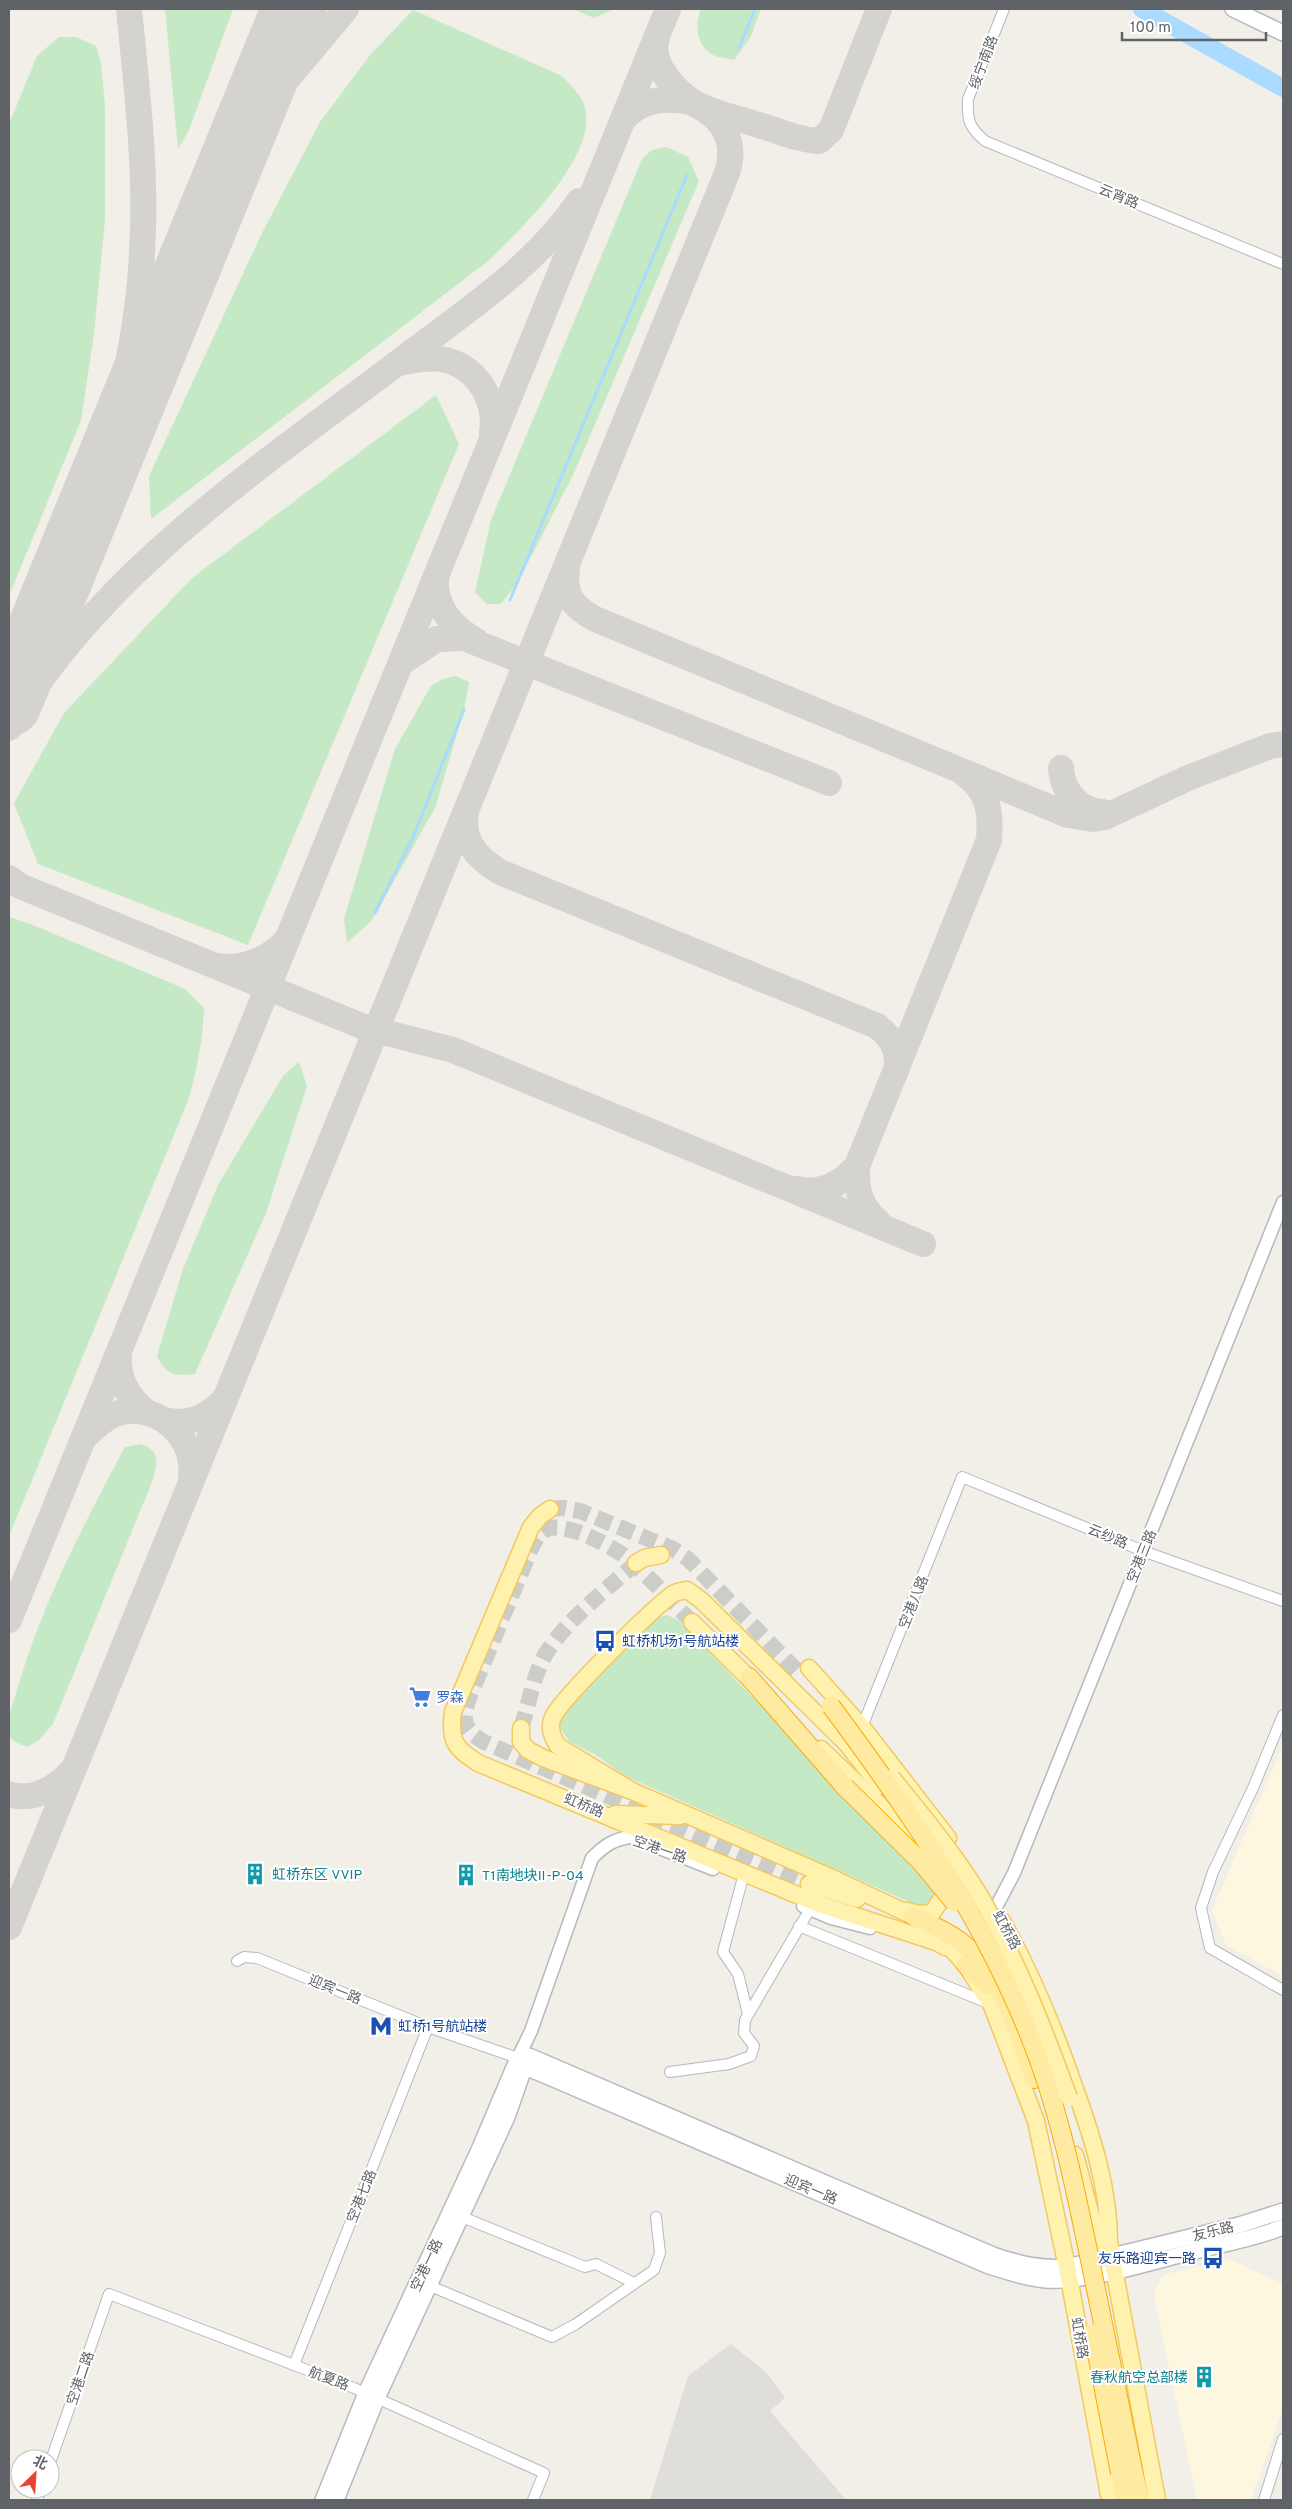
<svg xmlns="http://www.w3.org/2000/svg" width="1292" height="2509" viewBox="0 0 1292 2509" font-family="Overpass,'Noto Sans SC',sans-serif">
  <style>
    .commercial { fill: #fef7e0 }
    .industrial { fill: #e0deda }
    .green { fill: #c5e8c5 }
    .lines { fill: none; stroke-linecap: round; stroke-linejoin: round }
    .stream { stroke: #aadaff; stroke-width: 3 }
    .river { stroke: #aadaff; stroke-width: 18 }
    .taxiway { stroke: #d4d3d0; stroke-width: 26 }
    .runway { stroke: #d4d3d0; stroke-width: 65 }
    .primary-tunnel { stroke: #ccccc8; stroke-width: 16; stroke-dasharray: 16 8; stroke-linecap: butt }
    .minor-casing { stroke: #b5b8bc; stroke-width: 12 }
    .tertiary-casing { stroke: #b5b8bc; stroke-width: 15 }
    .secondary-casing { stroke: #b6babf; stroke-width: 18 }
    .primary-casing { stroke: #f2c960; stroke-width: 19 }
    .trunk-casing { stroke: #f9ab00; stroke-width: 20 }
    .minor { stroke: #fff; stroke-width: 10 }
    .tertiary { stroke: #fff; stroke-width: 12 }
    .secondary { stroke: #fff; stroke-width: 15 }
    .primary { stroke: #fff2af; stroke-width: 16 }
    .trunk { stroke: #feeaa1; stroke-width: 18 }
    .primary-bridge-casing { stroke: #f2c960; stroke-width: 19; stroke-linecap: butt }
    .trunk-bridge-casing { stroke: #f9ab00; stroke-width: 20; stroke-linecap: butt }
    .primary-bridge { stroke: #fff2af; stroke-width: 16 }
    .trunk-bridge { stroke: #feeaa1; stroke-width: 18 }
    .labels { text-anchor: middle; stroke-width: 4; stroke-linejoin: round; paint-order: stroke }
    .street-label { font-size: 14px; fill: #5f6368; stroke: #fff }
    .transit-label { font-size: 14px; fill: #164399; stroke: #fff; text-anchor: start }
    .shop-label { font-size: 14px; fill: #366cbe; stroke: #fff; text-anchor: start }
    .culture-label { font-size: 14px; fill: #0d838f; stroke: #fff; text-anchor: start }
  </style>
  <rect width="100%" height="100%" fill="#f1efe8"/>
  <g class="commercial">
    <path d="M1283 1745V1976L1226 1945 1212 1910Z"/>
    <path d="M1229 2259 1283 2284V2408L1251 2500H1197L1154 2296 1155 2290 1161 2278 1167 2274Z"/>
  </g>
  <path class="industrial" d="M731 2344 767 2373 785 2398 770 2411 846 2500H650L688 2376Z"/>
  <g class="green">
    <path d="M165 9H233L189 130 178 149Z"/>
    <path d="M573 9H614L594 18Z"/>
    <path d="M701 9H761L751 36 734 60C727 58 716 58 710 53 696 43 695 24 701 9Z"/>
    <path d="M413 10 562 76C572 87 585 98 586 114 592 161 520 230 488 261L151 519 149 476 261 235 320 122 370 55Z"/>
    <path d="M59 37H76L96 46 101 64 105 105V220L94 334 81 420 9 596V124L37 56Z"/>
    <path d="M666 147 688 157 699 181 575 471 518 582 501 604H487L475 592 491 520 642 159 652 150Z"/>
    <path d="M436 395 459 444 248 945 38 864 14 803 64 713 192 578Z"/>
    <path d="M456 676 469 682 464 710 435 808 372 920 347 943 344 919 395 749 431 686 443 679Z"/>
    <path d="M9 917 33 925 185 989 204 1008C203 1039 197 1068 189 1098L9 1536Z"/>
    <path d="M299 1062 307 1086 266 1213 195 1374C174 1376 167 1376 157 1356L183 1269 218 1185 283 1076Z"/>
    <path d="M141 1444C160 1451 157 1459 154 1477L53 1724 39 1740 27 1747C21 1744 11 1742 9 1735 5 1722 12 1706 16 1694 40 1607 83 1526 125 1447Z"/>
    <path d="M667 1615 678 1620 939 1889 930 1911 625 1776 596 1755 570 1742 559 1727 564 1706 657 1618Z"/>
  </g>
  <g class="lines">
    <g class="stream">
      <path d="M739 48 755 9"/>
      <path d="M510 600 687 175"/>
      <path d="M375 913 413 837 464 710"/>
    </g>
    <path class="river" d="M1142 9 1283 88"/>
    <g class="taxiway">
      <path d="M657 38C653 50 656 60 662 70 686 110 718 112 759 125 779 131 798 140 819 141L831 130 879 9"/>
      <path d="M281 42 290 9"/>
      <path d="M623 120C640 99 665 97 690 102"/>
      <path d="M207 222 248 140 284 83 346 9"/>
      <path d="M398 363C412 360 427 357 441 359 476 365 497 399 492 433"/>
      <path d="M95 495C117 416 138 337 142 254 147 173 137 90 129 9"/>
      <path d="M567 566C564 595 570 605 595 619L1068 815 1093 819 1105 817 1188 778 1270 746 1283 744"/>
      <path d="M436 577C434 607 451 626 476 641"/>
      <path d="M401 663 437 639 464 638 829 783"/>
      <path d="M9 728C104 568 264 465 408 355 469 309 536 265 579 201"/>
      <path d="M1061 768C1062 790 1079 812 1103 812"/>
      <path d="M466 812C461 841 477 858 500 872L877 1026C892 1038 898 1049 897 1068"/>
      <path d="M9 878 20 886 364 1027 453 1050 923 1244"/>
      <path d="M218 966C244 970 272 958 288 938"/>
      <path d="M857 1166C856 1194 861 1207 882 1226"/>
      <path d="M796 1189C821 1195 841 1184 857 1166L989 840C991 812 989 792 965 774"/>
      <path d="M119 1353C117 1378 127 1398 148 1413"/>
      <path d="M165 1420C189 1426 210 1416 226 1397"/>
      <path d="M85 1437C93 1429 102 1420 113 1415 153 1398 197 1436 191 1477"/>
      <path d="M9 1620 668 9"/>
      <path d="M9 1794C33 1802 56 1788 72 1771"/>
      <path d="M9 1927 727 173C737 143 724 118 696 105"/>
    </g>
    <path class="runway" d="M9 704 294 9"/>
    <g class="primary-tunnel">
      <path d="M550 1509 563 1508 580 1511 673 1549 688 1559 801 1675"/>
      <path d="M692 1622C670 1600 648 1575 623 1555 607 1544 563 1520 545 1530 537 1534 534 1543 530 1551L469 1698C461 1721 463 1729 484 1742L809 1884"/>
      <path d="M521 1728C529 1705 533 1676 545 1655 567 1619 605 1591 636 1563"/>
    </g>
    <g class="minor-casing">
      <g id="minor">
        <path d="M1004 9 968 99C967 121 969 127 985 141L1283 264"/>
        <path d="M1283 1715 1253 1788 1213 1872 1201 1908 1210 1948 1283 1990"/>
        <path d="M862 1727 962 1477 1143 1551 1283 1601"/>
        <path d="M742 1881 723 1952 738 1974 748 2014"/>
        <path d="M799 1926 988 2003"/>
        <path d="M237 1961 244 1957 257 1958 428 2027 518 2058"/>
        <path d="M670 2072 729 2064 751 2056 754 2046 744 2033 745 2020 810 1909"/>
        <path d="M462 2217 585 2267 596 2264 634 2283"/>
        <path d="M430 2286 552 2337 576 2324 654 2270 660 2253 656 2217"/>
        <path d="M294 2365 428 2027"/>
        <path d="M50 2463 109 2294 354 2388 544 2473 533 2500"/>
        <path d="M37 2500 41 2489"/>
        <path d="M1264 2500 1283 2439"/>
      </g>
    </g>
    <g class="tertiary-casing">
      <g id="tertiary">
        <path d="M803 1906 831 1918 870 1928"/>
        <path d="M995 1909 1014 1873 1283 1202"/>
        <path d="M518 2058 531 2031 592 1858C605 1845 614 1839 631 1837L713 1869"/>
      </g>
    </g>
    <g class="secondary-casing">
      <g id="secondary">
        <path d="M1233 9 1283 33"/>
        <path d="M518 2058 525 2067 549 2077 989 2266C1008 2272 1025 2278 1045 2280 1084 2283 1151 2262 1191 2252 1222 2244 1254 2239 1283 2227"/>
        <path d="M518 2058 529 2056 993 2255C1019 2264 1040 2269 1067 2267L1239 2225 1283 2211"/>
        <path d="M323 2500 366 2393 479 2150 518 2058"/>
        <path d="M336 2500 377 2398 507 2117 528 2057"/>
      </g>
    </g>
    <g class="primary-casing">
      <g id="primary">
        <path d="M550 1509 540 1516 531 1527 453 1712C449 1741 455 1748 478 1763L819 1904 936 1942 946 1947"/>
        <path d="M636 1563 644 1558 661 1555"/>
        <path d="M692 1622 757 1686"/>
        <path d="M809 1668 862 1727 948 1838"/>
        <path d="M521 1728V1742L528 1750 543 1758 632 1791 830 1877 913 1916 935 1931 966 1965 992 2006 1036 2121 1067 2267 1110 2500"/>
        <path d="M821 1749 930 1853"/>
        <path d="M632 1791 558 1746C552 1737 548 1727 553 1717 561 1699 654 1607 673 1594 678 1591 682 1591 687 1590L701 1600 847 1744 880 1786"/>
        <path d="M615 1814 680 1816"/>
        <path d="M809 1884 857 1899"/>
        <path d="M907 1911 919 1914 932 1913 945 1894 946 1880"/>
        <path d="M1002 1921C1032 1974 1054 2028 1074 2086 1092 2136 1109 2188 1109 2242L1157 2500"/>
        <path d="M1075 2155 1099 2246"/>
      </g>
    </g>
    <g class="trunk-casing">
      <g id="trunk">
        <path d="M749 1677 845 1787"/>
        <path d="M913 1916C929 1924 947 1931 961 1942 1002 1974 1018 2032 1034 2079"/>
        <path d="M966 1965 987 1985"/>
        <path d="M1133 2470 1140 2500"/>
        <path d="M1120 2473 1125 2500"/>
      </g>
    </g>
    <use href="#minor" class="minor"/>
    <use href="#tertiary" class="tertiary"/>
    <use href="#secondary" class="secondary"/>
    <use href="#primary" class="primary"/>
    <use href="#trunk" class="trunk"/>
    <g class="primary-bridge-casing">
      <path id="primary-bridge" d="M892 1778C926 1820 962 1863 988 1910 1021 1970 1046 2034 1069 2098"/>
    </g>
    <g class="trunk-bridge-casing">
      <g id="trunk-bridge">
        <path d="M831 1706C915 1819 994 1933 1041 2066 1064 2131 1077 2198 1091 2265 1105 2333 1119 2402 1133 2470"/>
        <path d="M845 1787 921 1862 954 1902"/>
        <path d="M1093 2333 1120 2473"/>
      </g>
    </g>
    <use href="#primary-bridge" class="primary-bridge"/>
    <use href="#trunk-bridge" class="trunk-bridge"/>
  </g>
  <defs>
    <g id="bus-bare" transform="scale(1.725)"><path d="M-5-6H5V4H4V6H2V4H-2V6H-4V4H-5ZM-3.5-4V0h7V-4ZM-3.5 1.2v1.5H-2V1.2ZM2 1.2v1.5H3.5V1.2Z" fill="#1a4fb4" stroke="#fff" stroke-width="2.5" paint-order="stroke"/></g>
    <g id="supermarket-bare" transform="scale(1.725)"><path d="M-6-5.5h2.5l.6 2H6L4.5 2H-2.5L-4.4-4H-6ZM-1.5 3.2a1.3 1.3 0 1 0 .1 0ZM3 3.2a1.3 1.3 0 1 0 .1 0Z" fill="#3f7fe0" stroke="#fff" stroke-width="2.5" paint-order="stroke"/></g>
    <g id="building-bare" transform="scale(1.725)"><path d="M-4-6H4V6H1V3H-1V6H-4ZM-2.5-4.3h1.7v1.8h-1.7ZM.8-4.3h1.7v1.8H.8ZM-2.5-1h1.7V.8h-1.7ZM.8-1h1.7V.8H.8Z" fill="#0f9aa8" stroke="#fff" stroke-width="2.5" paint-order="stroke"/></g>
    <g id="metro-bare" transform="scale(1.725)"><path d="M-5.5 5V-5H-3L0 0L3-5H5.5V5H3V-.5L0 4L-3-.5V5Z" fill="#1a4fb4" stroke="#fff" stroke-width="2.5" paint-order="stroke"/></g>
  </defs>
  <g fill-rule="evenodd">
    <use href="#bus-bare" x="605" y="1641"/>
    <use href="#supermarket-bare" x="420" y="1697"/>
    <use href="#building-bare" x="255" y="1874"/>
    <use href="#building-bare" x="466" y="1875"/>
    <use href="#metro-bare" x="381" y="2026"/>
    <use href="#bus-bare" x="1213" y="2258"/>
    <use href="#building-bare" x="1204" y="2377"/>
  </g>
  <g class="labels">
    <g class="street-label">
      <text transform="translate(983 62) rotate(-69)" y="5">绥宁南路</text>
      <text transform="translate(1119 196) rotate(22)" y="5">云宵路</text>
      <text transform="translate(1108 1536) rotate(22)" y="5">云纱路</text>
      <text transform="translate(1141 1556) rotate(-68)" y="5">空港三路</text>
      <text transform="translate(913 1602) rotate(-68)" y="5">空港八路</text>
      <text transform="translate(584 1805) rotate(22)" y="5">虹桥路</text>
      <text transform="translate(660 1849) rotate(19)" y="5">空港一路</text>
      <text transform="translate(1007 1930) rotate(61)" y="5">虹桥路</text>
      <text transform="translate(335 1989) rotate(22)" y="5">迎宾一路</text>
      <text transform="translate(811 2189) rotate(23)" y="5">迎宾一路</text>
      <text transform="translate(361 2196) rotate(-68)" y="5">空港七路</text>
      <text transform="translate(1213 2231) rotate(-14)" y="5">友乐路</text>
      <text transform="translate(426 2265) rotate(-65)" y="5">空港一路</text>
      <text transform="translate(1080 2338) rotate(80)" y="5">虹桥路</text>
      <text transform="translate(80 2378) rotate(-71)" y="5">空港二路</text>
      <text transform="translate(329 2378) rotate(21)" y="5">航夏路</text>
    </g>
    <g class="transit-label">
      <text x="622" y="1646">虹桥机场1号航站楼</text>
      <text x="398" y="2031">虹桥1号航站楼</text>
      <text x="1196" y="2263" text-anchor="end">友乐路迎宾一路</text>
    </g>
    <g class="shop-label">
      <text x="436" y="1702">罗森</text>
    </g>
    <g class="culture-label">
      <text x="272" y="1879">虹桥东区 VVIP</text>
      <text x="482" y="1880">T1南地块II-P-04</text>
      <text x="1188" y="2382" text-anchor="end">春秋航空总部楼</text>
    </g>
  </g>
  <rect width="1292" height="2509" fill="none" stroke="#5f6368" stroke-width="20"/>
  <g transform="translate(35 2474) rotate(25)"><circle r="24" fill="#ffffff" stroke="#bfc1c3"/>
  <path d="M0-4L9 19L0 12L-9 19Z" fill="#ea4335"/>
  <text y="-8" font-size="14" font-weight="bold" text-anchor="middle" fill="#5f6368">北</text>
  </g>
  <path d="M1122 32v8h144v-8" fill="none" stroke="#5f6368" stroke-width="2.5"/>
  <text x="1130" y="32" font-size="15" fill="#5f6368" stroke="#ffffff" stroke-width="4" paint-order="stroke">100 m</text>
</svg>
